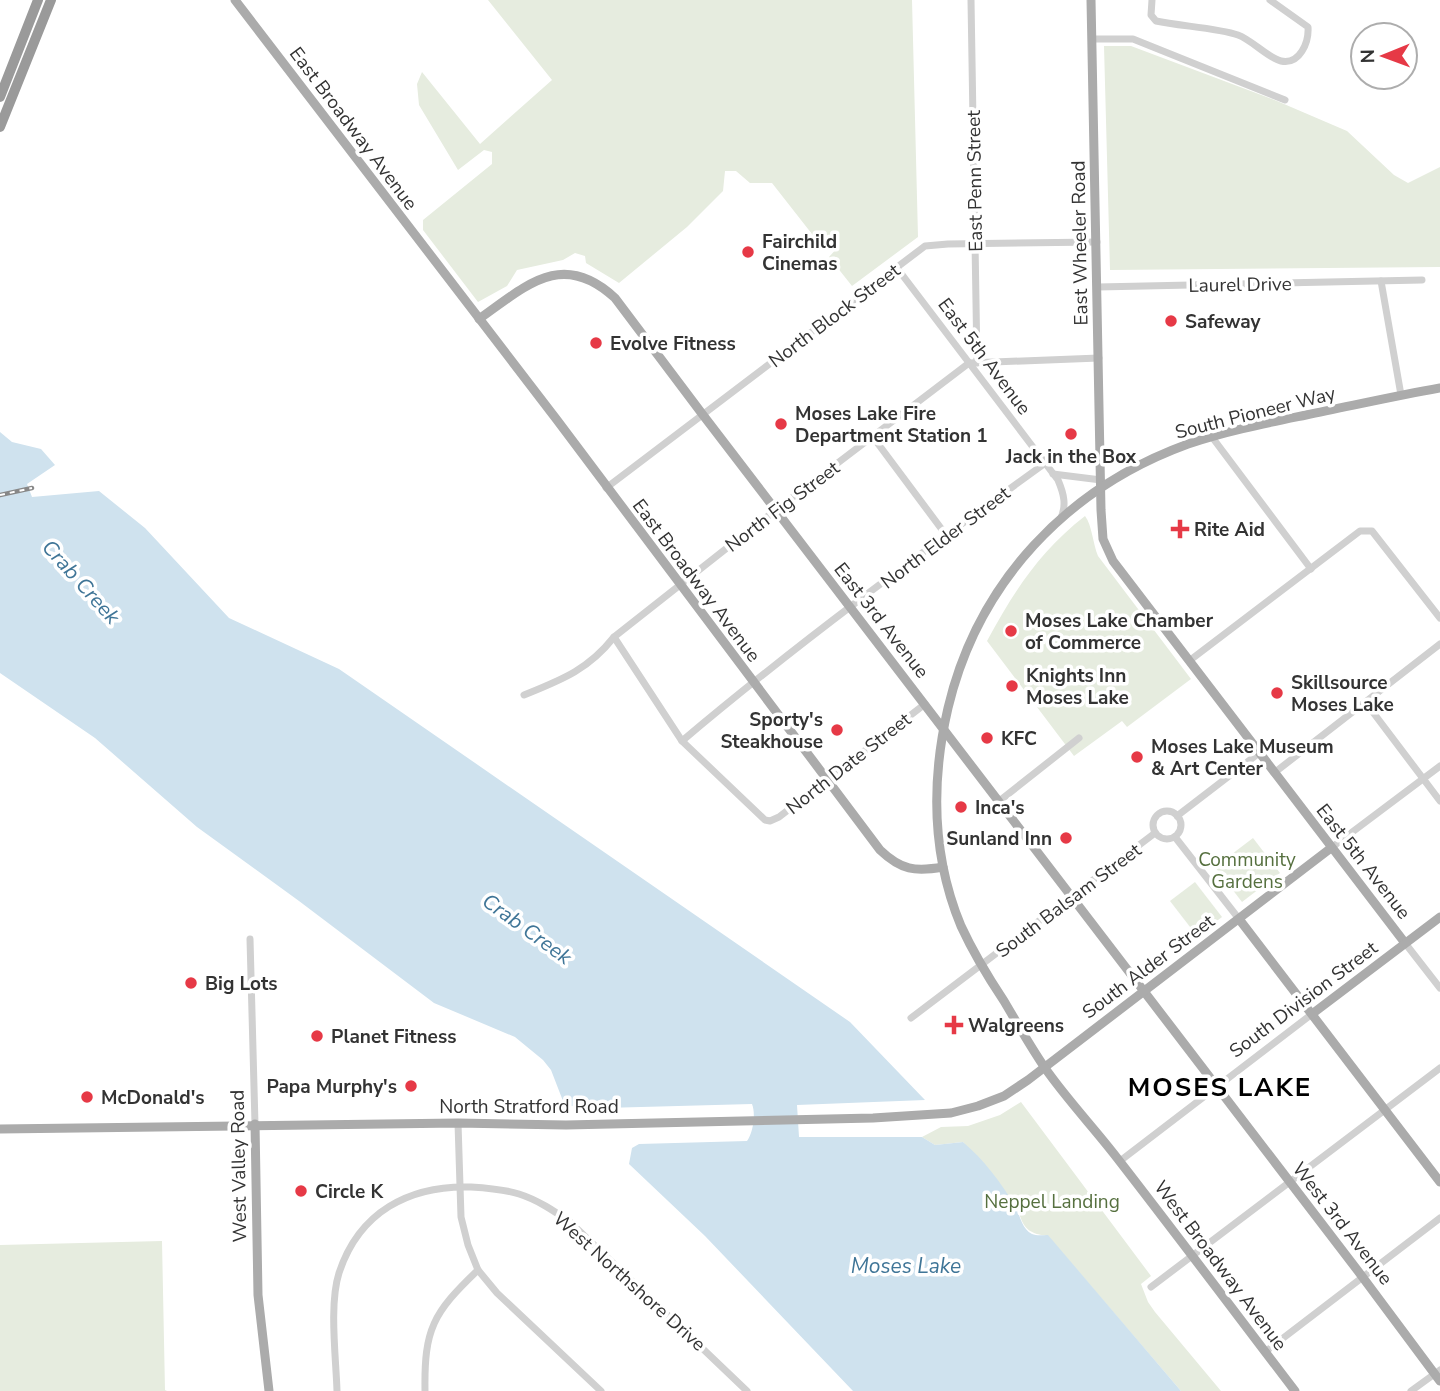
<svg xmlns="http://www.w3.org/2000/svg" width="1440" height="1391" viewBox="0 0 1440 1391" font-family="'Nunito Sans',sans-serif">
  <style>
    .green { fill: #e6ecdf }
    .water { fill: #cfe2ee }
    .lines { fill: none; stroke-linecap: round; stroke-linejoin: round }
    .minor { stroke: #d0d0d0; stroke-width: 7 }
    .major { stroke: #ababab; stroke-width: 9 }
    .highway { stroke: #9a9a9a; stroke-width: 10 }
    .rail-casing { stroke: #888; stroke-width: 4.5 }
    .rail { stroke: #fff; stroke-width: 2; stroke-dasharray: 5; stroke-linecap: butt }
    .poi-dot { fill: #e63946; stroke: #fff; stroke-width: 2.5 }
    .labels { text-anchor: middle; stroke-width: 7; stroke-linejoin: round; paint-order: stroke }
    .street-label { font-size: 19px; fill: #333; stroke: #fff }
    .poi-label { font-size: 19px; font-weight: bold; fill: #333; stroke: #fff; text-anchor: start }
    .park-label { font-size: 19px; fill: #56703f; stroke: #fff }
    .water-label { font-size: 21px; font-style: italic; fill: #3f7597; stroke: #fff }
    .district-label { font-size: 26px; font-weight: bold; letter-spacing: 2px; fill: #000; stroke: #fff }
  </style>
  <rect width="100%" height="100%" fill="#fff"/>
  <g class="green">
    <path d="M488 0H912L918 237 852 286 829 257 838 247 831 234 819 243 772 183H750L736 171H725L723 191 687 227 619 283 586 263 585 256 575 253 563 260 517 270 507 286 478 302 423 230V220L492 164V152L484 150 458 170 419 105 417 84 422 72 480 144 552 80Z"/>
    <path d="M1104 46H1131L1277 101 1347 131 1394 175 1408 183 1440 167V267L1110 270Z"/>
    <path d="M1085 516C1092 525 1093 544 1098 556L1191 679 1127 727 1122 721 1074 756 987 641C1014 591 1040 551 1085 516Z"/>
    <path d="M1253 838 1280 873 1242 902 1215 867Z"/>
    <path d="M1195 882 1222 917 1197 936 1170 901Z"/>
    <path d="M1021 1102 1151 1276 1141 1284 1148 1302 1155 1312 1221 1391H1181L1048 1236C1031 1234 1024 1230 1019 1213L963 1142 935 1145 922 1137 941 1127 968 1126 1000 1115Z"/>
    <path d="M162 1241 165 1390 167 1391H0V1245Z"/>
  </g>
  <path class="water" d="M0 432 12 442 41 449 55 465 27 484 32 497 99 491 145 528 229 618 339 669 850 1022 925 1100 797 1105 799 1137H922L935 1145 963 1142C984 1160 1000 1181 1015 1206 1020 1215 1022 1229 1032 1234 1036 1236 1044 1235 1048 1235L1181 1391H853L705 1236 629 1164 632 1148 639 1144 747 1141C753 1133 756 1114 752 1104L604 1108 571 1106 563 1101 551 1070 543 1060 515 1037 434 1003 299 901 197 827 95 738 0 673Z"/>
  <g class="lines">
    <g class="minor">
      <path d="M971 0 977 363"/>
      <path d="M1152 0 1151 15 1156 21C1179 26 1218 28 1238 35 1252 40 1268 58 1281 61 1300 65 1309 42 1308 27L1270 0"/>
      <path d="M1092 39H1133L1285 100"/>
      <path d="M897 268 1058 480C1064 494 1067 506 1060 520"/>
      <path d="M1381 281 1401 395"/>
      <path d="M1098 287 1422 280"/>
      <path d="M873 437 946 535"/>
      <path d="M1212 437 1311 569"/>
      <path d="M1053 474 1101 480"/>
      <path d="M606 488 925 246 948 244 1097 242"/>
      <path d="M614 637 682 741 765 820 770 821 779 817 925 704"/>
      <path d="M1189 661 1360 531H1372L1440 618"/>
      <path d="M524 695C561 680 588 670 614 637L751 529 969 363 1099 358"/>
      <path d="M1366 703 1440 801"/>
      <path d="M682 741C798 643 921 553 1044 464"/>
      <path d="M1274 773 1440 644"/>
      <path d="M998 802 1079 738"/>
      <circle cx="1167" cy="825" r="14"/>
      <path d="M1177 816 1259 753"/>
      <path d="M1175 837 1239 919"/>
      <path d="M1331 848 1440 766"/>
      <path d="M250 939 255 1124"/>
      <path d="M1405 943 1440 988"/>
      <path d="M911 1018 1155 833"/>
      <path d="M458 1123 461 1217 468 1245 478 1270 497 1293 601 1391"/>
      <path d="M1120 1161 1312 1014"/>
      <path d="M1151 1287 1440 1068"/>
      <path d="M1265 1352 1440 1218"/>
      <path d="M337 1391C336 1358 329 1304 339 1273 359 1212 409 1185 471 1187 487 1188 503 1189 519 1194 538 1200 554 1211 570 1222L747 1391"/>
      <path d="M425 1391C424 1329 433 1313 478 1270"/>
      <path d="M1411 1391 1440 1370"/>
    </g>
    <g class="major">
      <path d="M235 0 557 420 880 850C901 870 915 872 943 867"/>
      <path d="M1091 0 1101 510 1103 539 1113 561 1405 943"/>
      <path d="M479 319C526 286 562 249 615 298L703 415 1358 1271 1440 1381"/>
      <path d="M1239 919 1440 1182"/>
      <path d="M1312 1014 1440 917"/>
      <path d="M255 1124 258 1295 269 1391"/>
      <path d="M0 1129 458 1123 566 1125 873 1118 951 1113 978 1106 1004 1096 1028 1080 1331 848"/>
      <path d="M1295 1391C1237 1315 1180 1239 1121 1163 1097 1131 1068 1101 1045 1068 1030 1046 1017 1023 1004 1001 988 977 973 952 961 926 932 856 931 781 948 708 978 582 1067 488 1188 444 1226 431 1267 423 1306 415 1351 406 1395 396 1440 388"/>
    </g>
    <g class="highway">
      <path d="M0 97 38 0"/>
      <path d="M0 127 51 0"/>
    </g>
    <g class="rail-casing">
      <path id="rail" d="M0 495 32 488"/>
    </g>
    <use href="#rail" class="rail"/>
  </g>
  <g class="poi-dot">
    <circle cx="748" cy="252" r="7"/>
    <circle cx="1171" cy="321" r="7"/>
    <circle cx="596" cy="343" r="7"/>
    <circle cx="781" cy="424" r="7"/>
    <circle cx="1071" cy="434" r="7"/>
    <path d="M1176.5 518.5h7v7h7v7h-7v7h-7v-7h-7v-7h7z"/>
    <circle cx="1011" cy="631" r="7"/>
    <circle cx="1012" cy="686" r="7"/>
    <circle cx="1277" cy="693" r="7"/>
    <circle cx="837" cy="730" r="7"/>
    <circle cx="987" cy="738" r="7"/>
    <circle cx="1137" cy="757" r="7"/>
    <circle cx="961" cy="807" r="7"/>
    <circle cx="1066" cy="838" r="7"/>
    <circle cx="191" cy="983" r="7"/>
    <path d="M950.5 1014.5h7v7h7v7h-7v7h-7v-7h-7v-7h7z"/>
    <circle cx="317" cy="1036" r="7"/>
    <circle cx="411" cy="1086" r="7"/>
    <circle cx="87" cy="1097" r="7"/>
    <circle cx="301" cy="1191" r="7"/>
  </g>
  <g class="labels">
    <g class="street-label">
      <text transform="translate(354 128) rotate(53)" y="7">East Broadway Avenue</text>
      <text transform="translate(974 181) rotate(-91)" y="7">East Penn Street</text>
      <text transform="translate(1079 243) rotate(-91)" y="7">East Wheeler Road</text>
      <text transform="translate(1240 284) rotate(-1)" y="7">Laurel Drive</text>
      <text transform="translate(834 315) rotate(-37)" y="7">North Block Street</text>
      <text transform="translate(985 356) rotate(53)" y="7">East 5th Avenue</text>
      <text transform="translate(1255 412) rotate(-14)" y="7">South Pioneer Way</text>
      <text transform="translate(782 506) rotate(-37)" y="7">North Fig Street</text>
      <text transform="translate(945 537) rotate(-37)" y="7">North Elder Street</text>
      <text transform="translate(697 580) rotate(53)" y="7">East Broadway Avenue</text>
      <text transform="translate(882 620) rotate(52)" y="7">East 3rd Avenue</text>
      <text transform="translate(848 763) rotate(-38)" y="7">North Date Street</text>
      <text transform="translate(1364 861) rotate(52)" y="7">East 5th Avenue</text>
      <text transform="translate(1068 900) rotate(-37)" y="7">South Balsam Street</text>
      <text transform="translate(1148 966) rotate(-37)" y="7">South Alder Street</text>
      <text transform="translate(1303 999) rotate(-37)" y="7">South Division Street</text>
      <text x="529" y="1113">North Stratford Road</text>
      <text transform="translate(238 1166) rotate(-91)" y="7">West Valley Road</text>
      <text transform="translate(1343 1223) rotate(52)" y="7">West 3rd Avenue</text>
      <text transform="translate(1221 1265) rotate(53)" y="7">West Broadway Avenue</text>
      <text transform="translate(630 1281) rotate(42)" y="7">West Northshore Drive</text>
    </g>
    <g class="poi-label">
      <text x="762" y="248">Fairchild<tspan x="762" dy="22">Cinemas</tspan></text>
      <text x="1185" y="328">Safeway</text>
      <text x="610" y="350">Evolve Fitness</text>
      <text x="795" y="420">Moses Lake Fire<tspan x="795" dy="22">Department Station 1</tspan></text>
      <text x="1071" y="463" text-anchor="middle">Jack in the Box</text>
      <text x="1194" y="536">Rite Aid</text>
      <text x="1025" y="627">Moses Lake Chamber<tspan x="1025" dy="22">of Commerce</tspan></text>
      <text x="1026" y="682">Knights Inn<tspan x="1026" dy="22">Moses Lake</tspan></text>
      <text x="1291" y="689">Skillsource<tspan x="1291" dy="22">Moses Lake</tspan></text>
      <text x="823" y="726" text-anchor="end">Sporty's<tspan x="823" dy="22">Steakhouse</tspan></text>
      <text x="1001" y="745">KFC</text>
      <text x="1151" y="753">Moses Lake Museum<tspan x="1151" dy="22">&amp; Art Center</tspan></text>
      <text x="975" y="814">Inca's</text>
      <text x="1052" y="845" text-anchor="end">Sunland Inn</text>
      <text x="205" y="990">Big Lots</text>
      <text x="968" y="1032">Walgreens</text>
      <text x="331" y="1043">Planet Fitness</text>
      <text x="397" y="1093" text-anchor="end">Papa Murphy's</text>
      <text x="101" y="1104">McDonald's</text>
      <text x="315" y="1198">Circle K</text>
    </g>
    <g class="park-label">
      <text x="1247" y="866">Community<tspan x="1247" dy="22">Gardens</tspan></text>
      <text x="1052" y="1208">Neppel Landing</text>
    </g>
    <g class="water-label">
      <text transform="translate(81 582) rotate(48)" y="7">Crab Creek</text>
      <text transform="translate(527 929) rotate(36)" y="7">Crab Creek</text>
      <text x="906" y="1273">Moses Lake</text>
    </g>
    <g class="district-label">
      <text x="1220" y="1096">MOSES LAKE</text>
    </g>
  </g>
  <g transform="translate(1384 56) rotate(269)"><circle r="33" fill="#ffffff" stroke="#adadad" stroke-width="2"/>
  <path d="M0-5L12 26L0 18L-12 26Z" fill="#e63946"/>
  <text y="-10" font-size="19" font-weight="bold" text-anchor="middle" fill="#333333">N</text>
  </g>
</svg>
